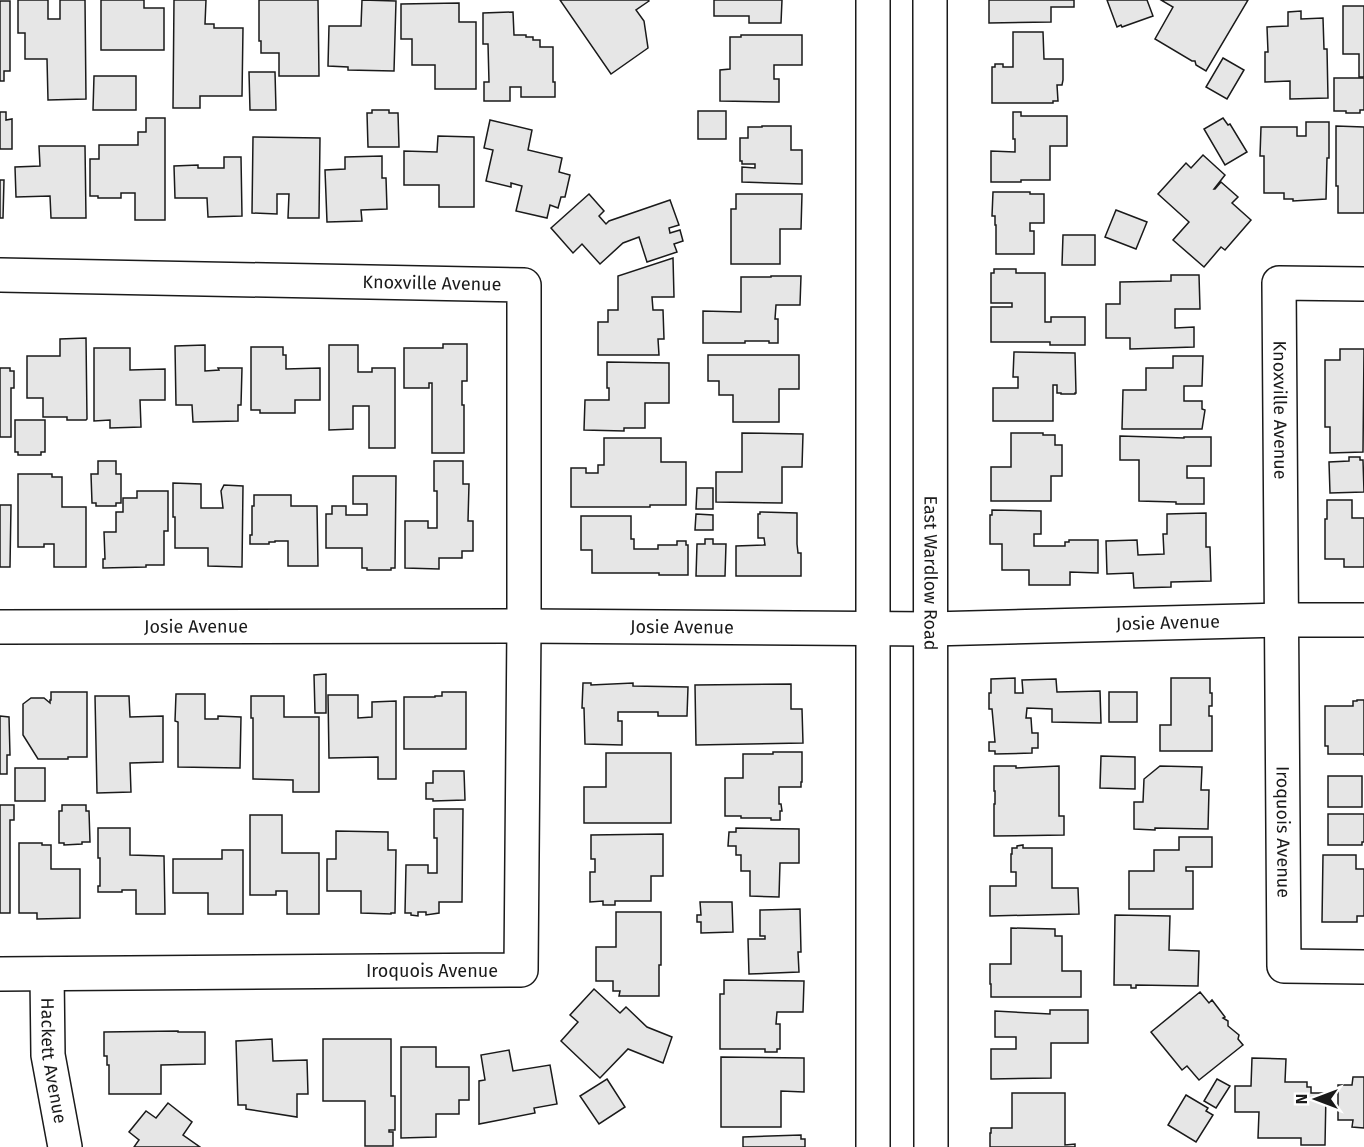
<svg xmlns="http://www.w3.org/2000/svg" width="1364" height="1147" viewBox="0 0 1364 1147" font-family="'Fira Sans',sans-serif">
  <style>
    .building { fill: #e6e6e6; stroke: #1a1a1a; stroke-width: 1.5 }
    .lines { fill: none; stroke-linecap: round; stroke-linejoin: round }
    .minor-casing { stroke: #1a1a1a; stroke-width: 36 }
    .major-casing { stroke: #1a1a1a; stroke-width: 36 }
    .minor { stroke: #fff; stroke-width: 33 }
    .major { stroke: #fff; stroke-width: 33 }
    .labels { text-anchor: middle; stroke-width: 4.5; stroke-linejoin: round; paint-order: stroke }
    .street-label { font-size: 18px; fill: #1a1a1a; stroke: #fff }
  </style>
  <rect width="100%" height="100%" fill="#fff"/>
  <g class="building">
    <path d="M18 0H48V19H60V0H85L86 99 48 100 47 59H25V33H18Z"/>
    <path d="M101 0H144V8H164V50H101Z"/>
    <path d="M174 0H206L205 24H214V28H243L242 96H200V108H173Z"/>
    <path d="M259 0H318L319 76H279V53H261V41H259Z"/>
    <path d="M362 0 396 1 394 71 348 70V67L328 66 329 26H361Z"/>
    <path d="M560 0H648L649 1 636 10 644 21 648 48 611 74Z"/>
    <path d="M714 0H782L781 23H749V16H714Z"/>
    <path d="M989 0H1074V7H1051V22L989 23Z"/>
    <path d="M1107 0H1147L1153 16 1122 27 1121 25 1117 27Z"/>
    <path d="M1161 0H1248L1206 71 1196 65 1195 61H1192L1155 39 1173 7Z"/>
    <path d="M0 1H10V71H4V81H0Z"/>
    <path d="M459 3V22H476V89H435V65H412V39H401V4Z"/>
    <path d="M1343 6H1364V77H1359V54H1343Z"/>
    <path d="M1301 11V19L1323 18 1324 49H1327L1328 98 1290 99V81L1265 82V52H1268L1267 27 1288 26V12Z"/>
    <path d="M513 12 514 35H526V37H533V40H540V47H553V82H555V97H521V87H510V101H484V82H489L488 44H483V13Z"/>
    <path d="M1013 32H1043L1044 59H1063V80L1062 85H1057L1058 101H1053V103H992V67H995V64H1003V67H1013Z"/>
    <path d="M741 35H802V65H774V79H779V102L720 101V70L730 69V37H741Z"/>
    <path d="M1223 58 1244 70 1227 99 1206 87Z"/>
    <path d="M249 72H275L276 110H250Z"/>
    <path d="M94 76H136V110H93Z"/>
    <path d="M1334 78H1364V110H1360V113H1346V111H1334Z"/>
    <path d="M372 110H389V113H398L399 147H368L367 113H372Z"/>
    <rect x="698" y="111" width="28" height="28"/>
    <path d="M0 112H6V120L12 119V149H0Z"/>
    <path d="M1013 112H1021V116H1067V146H1050V180H1021V182H991V151L1015 152V139H1013Z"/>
    <path d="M146 118H165V220H135V193H121V198H98V196H90V159H99V145H138V132H146Z"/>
    <path d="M1223 118 1228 125 1230 124 1247 152 1225 165 1204 129Z"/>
    <path d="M490 120 532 130 528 150 562 158 559 172 570 175 565 197H561L558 208 550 205 547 218 516 211 522 186 511 183V187L486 181 493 150 484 148Z"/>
    <path d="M1306 122H1329V158H1327L1326 199 1293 201V199H1284V193H1264V156H1260L1261 127H1297V136H1306Z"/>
    <path d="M762 126H791V150H802V184L742 182V167L755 168V164H742V161H740V138H748V127H762Z"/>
    <path d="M1336 126 1364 127V213H1338V186H1336Z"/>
    <path d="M438 136 474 137V207H439V185H404V151L437 152Z"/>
    <path d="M253 137 320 138 319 218H288L289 194H277V214L252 213Z"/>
    <path d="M39 146H85L86 218H51L50 196 16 197 15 167 40 166Z"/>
    <path d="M1203 155 1225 175 1214 189H1215L1221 182 1238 197 1232 203 1251 220 1225 250 1221 247 1204 267 1173 240 1189 222 1158 194 1186 163 1191 168Z"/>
    <path d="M382 156V178H386L387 209 361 210 362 221 327 222 325 170 345 169V157Z"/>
    <path d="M224 157H241L242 216 208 217 207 198H175L174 166 198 165V168H224Z"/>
    <path d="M0 180H4L3 218H0Z"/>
    <path d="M993 192H1030V194H1044V223H1030V231H1034V254H996V225H995V216H992Z"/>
    <path d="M589 194 604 211 599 216 606 224 609 221 670 200 679 225 669 228 670 233 680 230 683 241 674 244 677 252 647 262 639 237 623 243 600 264 582 244 573 253 551 228Z"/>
    <path d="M736 194H802L801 229H780V264H731V209H736Z"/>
    <path d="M1116 210 1147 222 1136 249 1105 237Z"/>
    <path d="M1063 235H1095V265H1062Z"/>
    <path d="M673 258 674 297H652L653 310H663L664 339H658L659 355H598V322H608V310H618V276Z"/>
    <path d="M994 269H1016V273H1045V322H1051V317H1085V345H1050V342H991V307H1012V303H991V273H994Z"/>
    <path d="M1171 275H1199L1200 309H1175V328L1194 327V347L1130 349V338H1106V304H1120V282L1171 281Z"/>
    <path d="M771 276H801L800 305H776L775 319H778V343H769V341H745V343H703V311L741 312V277H771Z"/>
    <path d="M86 338 87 419 86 420H67V417H43V398H27V356H60V339Z"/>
    <path d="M443 344H467V381H462V405H464V453H432V383H429V388H404V348H443Z"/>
    <path d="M205 345V371L219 370 218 368H242L241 405H238V421L193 422 192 405H176L175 346Z"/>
    <path d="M329 345H358V372H372V368H395V448H369V406H353V429L329 430Z"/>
    <path d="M251 347H283V355H286V369L320 368V400H295V413H260V410H251Z"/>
    <path d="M94 348H130V370L165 369V400H140L141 427 110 428V420L94 421Z"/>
    <path d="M1340 349H1364L1363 452 1330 453V427H1325V360H1340Z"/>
    <path d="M1014 352 1075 353 1076 393H1075V394H1061V393H1057V385H1053V421H993V388H1018V377H1013Z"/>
    <path d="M708 355H799V389H779V422H733V395H719V381H708Z"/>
    <path d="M1173 356H1203L1202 386H1184V401H1202V409L1205 410 1202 429H1122L1123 390H1146V368H1173Z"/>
    <path d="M607 362 669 363V403H645V428H624V431L584 430 585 400H609V388H607Z"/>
    <path d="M0 368H10V371H14V388H11V437H0Z"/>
    <path d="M15 420H45V452H41V455H18V452H15Z"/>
    <path d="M742 433 803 434 802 467H782V503L716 502V472H742Z"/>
    <path d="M1011 433H1043V435H1055V445H1062V476H1051V501H991V467H1011Z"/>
    <path d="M1120 436 1184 438V437H1211V466H1187V478H1204V504H1176V502L1139 501V460H1120Z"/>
    <path d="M604 438H661V462H686V505H650V507H571V468H586V473H598V465H604Z"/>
    <path d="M1349 457H1360V460H1363L1364 492 1330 493 1329 462 1349 461Z"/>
    <path d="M98 461H116V474H121V503H116V506H96V503H92L91 474H98Z"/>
    <path d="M434 461H463V484H469L468 521H473V551H462V558H439V569L405 568V521H428V528H437V491H434Z"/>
    <path d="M18 474H52V477H62V507H86V567H54V544H44V547H18Z"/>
    <path d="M353 476H396L395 568H391V570H367V568H362V548H326V514H332V506H346V515H367V504H353Z"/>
    <path d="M173 483 201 484V508H223L221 491 224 485 243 486 242 567 208 566V548H175V517H173Z"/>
    <path d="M697 488H713V509H696Z"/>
    <path d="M137 491H168V531H164V565H146V567L103 568V559H105L104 532H116V512H123V498H137Z"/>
    <path d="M254 495H291V506H317L318 566H288V541H275V542H269V544H250V535H252V506H254Z"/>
    <path d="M1327 500H1352V518H1364V567H1344V559H1325V519H1327Z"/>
    <path d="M0 505H11L10 567H0Z"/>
    <path d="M992 510 1041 511V534H1034V546H1065V542H1069V540H1098V573L1070 572V585H1029V570H1002V544H990V515H992Z"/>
    <path d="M760 512 797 513V544L798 553H801V576H736V546L765 545 764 538H758V514H760Z"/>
    <path d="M1206 513V547H1210L1211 581 1171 582V587L1134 588 1133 573 1107 574 1106 541 1137 540 1138 555 1164 554 1163 534H1167V514Z"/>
    <path d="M696 514 713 515V530H695Z"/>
    <path d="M581 516H631V539H634V549H658V545H677V541H686V545H688V575H659V573H592V550H581Z"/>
    <path d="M705 539H713V544H726L725 576H696L697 544H705Z"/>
    <path d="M326 674V713H315L314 675Z"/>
    <path d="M1015 678V693H1023L1022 680 1056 679 1057 692 1100 691 1101 723 1052 722V709L1027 708 1026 718H1031L1032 733H1038V748H1032V753L995 754V751H989V742H995L992 709H989V693H991V679Z"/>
    <path d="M1171 678H1210V693H1212V706H1209V716H1212V751H1160V725H1171Z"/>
    <path d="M583 683H591V685L633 683V686L688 687 687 716H658V712H618V721H622V745L585 744 584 708H582Z"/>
    <path d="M791 684V709H802L803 743 696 745 695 685Z"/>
    <path d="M51 692H87V757H68V759H38L23 735V704L31 698H44L50 703V700H51Z"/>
    <path d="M442 692H466V749H404V697H435V696H442Z"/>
    <rect x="1109" y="692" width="28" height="30"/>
    <path d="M176 694H205V719H218V716L241 717 240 768 178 767V722L175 721Z"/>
    <path d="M328 695H358V718L372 717V702L396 701V779H378V757L329 758Z"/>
    <path d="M95 696H129L130 717 163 716V762L130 763 131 792 97 793Z"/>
    <path d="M251 696H284V717H319V792H293V780L253 779V718H251Z"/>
    <path d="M1357 700H1364V756V754H1328V746H1325V706H1353V701H1357Z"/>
    <path d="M0 716 9 717 10 755H7V774H0Z"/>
    <path d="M773 752H802V782H801V787H779V804H781L782 811H780V820H771V818H741V816H725V778H743V754H773Z"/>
    <path d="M606 753H671V823H584V787H606Z"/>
    <path d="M1101 756 1135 757V789L1100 788Z"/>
    <path d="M994 766H1016V768L1059 766V816H1064V835L994 836V804H995V791H994Z"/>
    <path d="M1160 766 1202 767 1201 790H1209L1208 829 1155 828V830L1134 829V802H1143L1144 779Z"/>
    <rect x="15" y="768" width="30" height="33"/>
    <path d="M433 771H464L465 800 433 801V799H426V783H433Z"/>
    <rect x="1328" y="776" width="34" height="31"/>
    <path d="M0 805H14V820H10V913H0Z"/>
    <path d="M62 805H86V811H89L90 842H82V844L64 845V843H59V811H62Z"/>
    <path d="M434 809H463L462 902H439V913L426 915V912H418V916L411 915V913H405L406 865H428V873H437V838H434Z"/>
    <path d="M1328 814H1364V842H1362V845H1328Z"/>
    <path d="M250 815H282V853H319V914H287V891H276V895H250Z"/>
    <path d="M98 828H130V855L164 856 165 914H136V890H122V892H98V886H100V858H98Z"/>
    <path d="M736 828 799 829V863H780L779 897 750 896V871H741V855H736V846H728L729 832H736Z"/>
    <path d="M336 831 388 832V850H396L395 913H391V914L361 913V891H327V859H336Z"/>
    <path d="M663 834V876H651V901H615V905H603V901L590 902V872H595V859H591V835Z"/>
    <path d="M1179 837H1212V867H1186V871H1193V909H1129V871H1154V850H1179Z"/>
    <path d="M19 843H42V845H51V869H80V918L37 919V913H19Z"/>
    <path d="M1023 845V848H1052V888H1078L1079 914 990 916V886H1016V872H1011V854H1012V848H1017V846Z"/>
    <path d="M222 850H243V914H208V893H173V859H222Z"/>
    <path d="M1323 855H1356V869H1364V916H1357V922H1322Z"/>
    <path d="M700 902H732L733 932 701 933V922H697V915H701Z"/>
    <path d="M800 909 801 952H798L799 972 749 974 748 939H765V936H760V910Z"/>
    <path d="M616 912H661V965H659V996H619L620 991H613V981H596V947H616Z"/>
    <path d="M1115 915 1170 916 1169 950 1199 951 1198 986 1136 985V988H1131V985H1114Z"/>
    <path d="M1011 928 1055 929V936H1062V971H1081V997H991V984H990V964H1011Z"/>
    <path d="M724 980 804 981 803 1012H777L776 1024H780V1049H777V1052H765V1049H720V994H724Z"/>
    <path d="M594 989 620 1013 626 1007 647 1027 672 1037 663 1063 628 1049 600 1078 561 1041 578 1022 570 1015Z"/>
    <path d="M1200 992 1209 1003 1212 1000 1225 1017 1223 1018 1228 1021V1026L1239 1035 1238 1039 1243 1045 1199 1080 1187 1066 1182 1070 1151 1032Z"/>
    <path d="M1050 1010H1088V1043H1051V1078L991 1079V1049H1016V1037H995V1011L1050 1014Z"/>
    <path d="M178 1031V1032H205V1064L161 1065V1094H109V1065H107V1056H104V1032Z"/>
    <path d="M272 1039 273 1061 307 1060 308 1094H297V1117L246 1109V1105H238L236 1041Z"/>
    <path d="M323 1039H391V1096H395V1130H389V1132H393V1146H365V1101H323Z"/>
    <path d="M401 1047H436V1067H469V1100H459V1114H436V1137L401 1138Z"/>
    <path d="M509 1050 513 1071 550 1065 557 1104 534 1108 535 1113 479 1124V1081L485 1080 481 1055Z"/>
    <path d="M721 1057 804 1058V1092L781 1091V1127H721Z"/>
    <path d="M1252 1058 1286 1059 1285 1082H1307V1087H1311V1093H1326L1325 1145H1301V1138H1258L1259 1112H1235V1086H1251Z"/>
    <path d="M1353 1077H1364V1128L1352 1127 1353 1120H1338V1085H1352Z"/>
    <path d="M607 1079 625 1107 599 1124 580 1096Z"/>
    <path d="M1217 1079 1230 1086 1216 1108 1204 1101Z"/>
    <path d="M1012 1093H1065V1145L1075 1144V1147H990V1133H991V1128H1012Z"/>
    <path d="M1186 1095 1208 1108 1206 1111 1213 1115 1196 1142 1168 1125Z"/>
    <path d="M168 1103 192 1122 183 1135 200 1147H134L139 1140 129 1132 146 1111 156 1118Z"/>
    <path d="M801 1135V1139H805V1147H743V1137Z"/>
  </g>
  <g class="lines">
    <g class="minor-casing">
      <g id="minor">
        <path id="s1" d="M0 275 524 285V626L521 970 0 974"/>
        <path id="s2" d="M1364 284 1279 283 1284 966 1364 967"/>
        <path id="s3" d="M0 627 524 626 931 629 1282 620H1364"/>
        <path id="s4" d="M47 974 48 1055 65 1147"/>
      </g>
    </g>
    <g class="major-casing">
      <g id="major">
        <path id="s5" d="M930 0 931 1147"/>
        <path d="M873 1147V0"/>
      </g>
    </g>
    <use href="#minor" class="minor"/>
    <use href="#major" class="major"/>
  </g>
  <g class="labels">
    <g class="street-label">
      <text dy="6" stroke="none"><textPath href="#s1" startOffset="432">Knoxville Avenue</textPath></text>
      <text dy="6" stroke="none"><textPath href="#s2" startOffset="212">Knoxville Avenue</textPath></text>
      <text dy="6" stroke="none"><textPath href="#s5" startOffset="573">East Wardlow Road</textPath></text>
      <text dy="6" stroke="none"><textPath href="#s3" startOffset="1168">Josie Avenue</textPath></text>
      <text dy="6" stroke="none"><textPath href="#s3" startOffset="196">Josie Avenue</textPath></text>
      <text dy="6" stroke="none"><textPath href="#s3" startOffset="682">Josie Avenue</textPath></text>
      <text dy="6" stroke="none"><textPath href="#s2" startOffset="634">Iroquois Avenue</textPath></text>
      <text x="432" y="977">Iroquois Avenue</text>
      <text dy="6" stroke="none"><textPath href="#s4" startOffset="87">Hackett Avenue</textPath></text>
    </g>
  </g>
  <g transform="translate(1316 1099) rotate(270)" stroke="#ffffff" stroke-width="4.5" paint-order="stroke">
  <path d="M0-4.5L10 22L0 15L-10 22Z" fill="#1a1a1a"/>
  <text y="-9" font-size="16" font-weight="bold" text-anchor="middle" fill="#1a1a1a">N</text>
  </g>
</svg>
